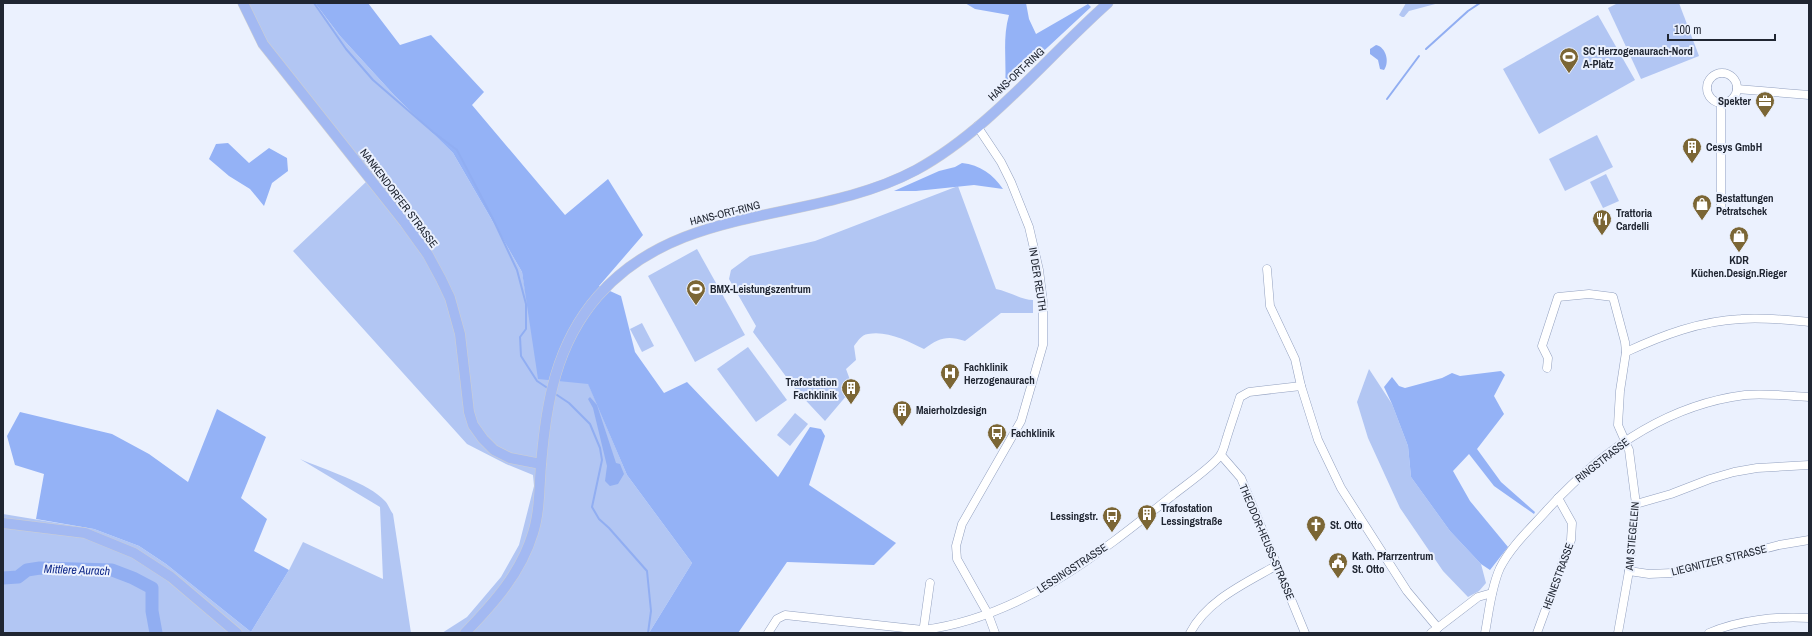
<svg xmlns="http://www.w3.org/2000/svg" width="1812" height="636" viewBox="0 0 1812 636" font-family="'Archivo Narrow',sans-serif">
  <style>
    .green { fill: #b2c6f3 }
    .forest { fill: #94b2f6 }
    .water { fill: #91aef2 }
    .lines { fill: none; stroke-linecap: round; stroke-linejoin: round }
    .stream { stroke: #91aef2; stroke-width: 2 }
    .river { stroke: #91aef2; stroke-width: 13 }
    .minor-casing { stroke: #92a0bf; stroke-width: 9 }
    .major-casing { stroke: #cecfd2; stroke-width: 11 }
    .minor { stroke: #fff; stroke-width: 8 }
    .major { stroke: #a3b9f2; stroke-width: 10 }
    .labels { text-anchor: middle; stroke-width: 4; stroke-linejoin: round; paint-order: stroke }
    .poi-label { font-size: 11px; font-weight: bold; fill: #202632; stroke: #ebf1fe; text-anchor: start }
    .street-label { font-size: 11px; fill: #202632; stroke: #ebf1fe }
    .water-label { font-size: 12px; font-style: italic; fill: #132c8b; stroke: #ebf1fe }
  </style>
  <rect width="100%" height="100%" fill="#ebf1fe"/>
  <g class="green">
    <path d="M243 3H315L340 36 394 95 453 153 522 272 530 318 588 383 627 475 692 563 649 633H442L467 617 501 577 519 545 534 486 533 475 506 464 467 444 293 251 367 181 258 41Z"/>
    <path d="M1406 3H1439L1409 11 1404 17H1402L1399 15Z"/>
    <path d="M1618 3H1679L1699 56 1641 79 1608 8Z"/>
    <path d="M1598 15 1635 80 1539 134 1503 69Z"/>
    <path d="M1597 135 1613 167 1565 191 1549 159Z"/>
    <path d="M1606 174 1619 201 1603 208 1590 182Z"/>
    <path d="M958 186 996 289C1008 291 1022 300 1033 300V313H1001L965 341C947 335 939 338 924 349 908 341 886 330 868 334 861 335 858 341 854 346L856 360 846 369 853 388 825 421 796 390 753 332 756 326 729 279 731 270 750 256 815 241Z"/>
    <path d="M697 249 745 335 695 362 648 276Z"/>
    <path d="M642 323 654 346 642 352 630 329Z"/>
    <path d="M748 347 787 400 756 422 717 369Z"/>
    <path d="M1369 369 1392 404 1408 446 1411 477 1450 531 1481 564 1486 583 1479 591 1468 597 1443 571 1400 508 1368 438 1357 402Z"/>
    <path d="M795 413 808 424 790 446 777 435Z"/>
    <path d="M300 459C323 469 369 483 385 501 388 504 390 510 393 514L411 633H3V514L94 529 139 546 166 564 251 632 289 570 303 542 383 579 380 507Z"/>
  </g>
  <g class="forest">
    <path d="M315 3H368L400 45 431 35 484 92 472 105 565 215 608 179 643 235 599 286 621 296 635 352 664 393 687 382 778 477 810 427 821 429 825 436 809 485 896 543 874 565 787 562 738 633H649L692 563 627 475 588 384 538 379 522 272 453 153 394 95 340 36Z"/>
    <path d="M965 3H1026L1029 19 1036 34 1088 4 1091 7 1005 87C1007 63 1002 39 1009 15L975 9Z"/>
    <path d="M228 143 249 163 269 148 287 158 288 171 272 183 264 206 250 189 229 176 209 159 216 144Z"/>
    <path d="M962 163C980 165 993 174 1003 189L974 185 916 191H894L939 171 955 167Z"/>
    <path d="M1501 371 1505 375 1494 396 1504 414 1477 449 1501 482 1535 512 1534 514 1494 486 1469 454 1453 471 1470 501 1508 547 1490 570 1481 564 1450 531 1411 477 1408 446 1392 404 1384 387 1392 377 1399 386 1405 388 1442 378 1452 373 1460 376Z"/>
    <path d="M217 409 266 437 241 498 267 519 254 551 289 570 251 632 166 564 139 546 94 529 36 519 44 474 15 465 7 436 20 412 112 434 149 454 188 482Z"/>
  </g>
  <g class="water">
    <path d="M1376 45C1386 47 1390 62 1384 70L1380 69 1378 60 1370 54V49Z"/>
    <path d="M590 397 597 405 616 463 620 464 624 474 618 484 610 486 605 481 607 466 593 408 588 399Z"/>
  </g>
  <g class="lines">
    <g class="stream">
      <path d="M314 3 346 49 373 80 433 132 457 150 492 217 517 270 526 304V329L520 337 521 356 537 381 549 389"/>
      <path d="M1426 49 1468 11 1480 3"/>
      <path d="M1387 99 1419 56"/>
      <path d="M554 393 569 403 590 424 600 448 602 460 592 507 599 519 609 528 647 571 651 611 648 633"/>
    </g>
    <path class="river" d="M3 578 18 577 27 570 40 568 112 570 133 578 152 588V611L156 633"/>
    <g class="minor-casing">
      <g id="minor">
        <circle cx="1722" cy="88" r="15"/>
        <path d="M1737 89 1809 95"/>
        <path d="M1721 103V207"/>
        <path d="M977 126 1001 162 1011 182 1029 227 1039 270 1043 302V345L1021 421 962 524 956 546 957 559 988 614 995 633"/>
        <path d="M1267 269 1270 306 1295 359 1301 386 1318 440 1341 488 1407 591 1438 628"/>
        <path d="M1626 352C1663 335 1700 321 1741 319 1763 317 1787 320 1809 322"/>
        <path d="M1547 368 1548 358 1542 346 1558 297 1589 294 1613 297 1625 342 1626 352 1620 391 1618 425 1629 450 1636 504 1629 571 1618 633"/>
        <path d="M1221 455 1241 478 1305 633"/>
        <path d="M1636 504 1671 494 1710 479 1734 472 1757 468 1809 465"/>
        <path d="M1629 571 1649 574 1672 573 1779 545 1809 540"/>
        <path d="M768 633 777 619 785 615 923 630C1020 618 1099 554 1173 495 1183 487 1216 464 1221 454 1224 449 1225 443 1227 437 1231 424 1236 410 1240 397L1249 392 1301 386"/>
        <path d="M923 633 930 583"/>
        <path d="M1190 633C1207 600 1246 583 1277 565"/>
        <path d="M1431 633 1478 597 1492 593"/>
        <path d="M1485 633C1489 612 1491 588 1500 568 1511 546 1532 527 1548 509 1601 451 1666 405 1745 395 1766 393 1788 396 1809 397"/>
        <path d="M1537 633 1571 540 1572 523 1558 498"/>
        <path d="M1709 633C1738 620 1778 616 1809 618"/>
      </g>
    </g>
    <g class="major-casing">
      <g id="major">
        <path d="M243 3 263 44 405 223 428 255 441 279 450 298 460 334 469 412 473 425 483 439 494 450 510 458 541 464"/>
        <path d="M3 523 85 533 134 553 171 577 237 633"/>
        <path d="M465 633C494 603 521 573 533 533 540 511 539 488 541 465 546 403 556 344 598 296 681 201 813 225 916 170 988 131 1047 57 1108 3"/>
      </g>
    </g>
    <use href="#minor" class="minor"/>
    <use href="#major" class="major"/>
  </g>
  <defs>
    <g id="stadium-pin" transform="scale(1)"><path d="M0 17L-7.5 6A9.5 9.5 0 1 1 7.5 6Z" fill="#7b6635" stroke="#ebf1fe"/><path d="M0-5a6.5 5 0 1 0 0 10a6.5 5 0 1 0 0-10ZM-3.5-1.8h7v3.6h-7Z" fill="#fff"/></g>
    <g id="office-pin" transform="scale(1)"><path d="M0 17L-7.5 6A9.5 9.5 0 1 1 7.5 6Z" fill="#7b6635" stroke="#ebf1fe"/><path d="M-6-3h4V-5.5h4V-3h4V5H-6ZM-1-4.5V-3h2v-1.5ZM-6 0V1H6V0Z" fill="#fff"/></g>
    <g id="building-pin" transform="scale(1)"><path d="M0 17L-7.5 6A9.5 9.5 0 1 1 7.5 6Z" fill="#7b6635" stroke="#ebf1fe"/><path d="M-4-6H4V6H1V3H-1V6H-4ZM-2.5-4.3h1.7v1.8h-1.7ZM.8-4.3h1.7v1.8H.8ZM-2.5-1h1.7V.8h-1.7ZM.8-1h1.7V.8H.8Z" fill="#fff"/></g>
    <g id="shop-pin" transform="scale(1)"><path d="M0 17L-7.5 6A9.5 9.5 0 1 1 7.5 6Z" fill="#7b6635" stroke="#ebf1fe"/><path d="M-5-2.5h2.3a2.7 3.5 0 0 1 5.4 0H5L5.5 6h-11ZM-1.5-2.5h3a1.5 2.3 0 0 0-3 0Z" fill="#fff"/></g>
    <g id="restaurant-pin" transform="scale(1)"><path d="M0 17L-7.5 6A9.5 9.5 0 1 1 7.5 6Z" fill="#7b6635" stroke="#ebf1fe"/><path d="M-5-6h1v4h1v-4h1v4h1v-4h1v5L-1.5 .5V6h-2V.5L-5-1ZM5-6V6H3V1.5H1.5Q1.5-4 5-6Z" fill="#fff"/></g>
    <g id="hospital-pin" transform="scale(1)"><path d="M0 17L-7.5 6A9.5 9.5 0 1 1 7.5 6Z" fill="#7b6635" stroke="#ebf1fe"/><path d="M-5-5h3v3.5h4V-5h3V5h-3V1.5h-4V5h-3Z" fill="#fff"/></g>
    <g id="bus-pin" transform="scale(1)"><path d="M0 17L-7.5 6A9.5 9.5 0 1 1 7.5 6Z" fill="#7b6635" stroke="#ebf1fe"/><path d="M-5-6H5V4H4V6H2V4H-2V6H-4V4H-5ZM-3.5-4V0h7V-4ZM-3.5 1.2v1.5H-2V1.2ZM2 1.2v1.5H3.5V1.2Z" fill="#fff"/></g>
    <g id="church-pin" transform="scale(1)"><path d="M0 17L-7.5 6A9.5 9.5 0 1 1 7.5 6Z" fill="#7b6635" stroke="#ebf1fe"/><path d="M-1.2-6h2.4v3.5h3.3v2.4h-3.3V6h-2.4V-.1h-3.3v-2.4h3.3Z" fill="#fff"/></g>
    <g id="civic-pin" transform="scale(1)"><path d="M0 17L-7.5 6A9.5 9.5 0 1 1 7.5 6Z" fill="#7b6635" stroke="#ebf1fe"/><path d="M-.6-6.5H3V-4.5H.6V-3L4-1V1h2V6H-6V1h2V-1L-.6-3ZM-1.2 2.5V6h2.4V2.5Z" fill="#fff"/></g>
  </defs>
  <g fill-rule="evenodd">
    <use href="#stadium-pin" x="1569" y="57"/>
    <use href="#office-pin" x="1765" y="101"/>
    <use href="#building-pin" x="1692" y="147"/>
    <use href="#shop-pin" x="1702" y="204"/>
    <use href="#restaurant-pin" x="1602" y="219"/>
    <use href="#shop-pin" x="1739" y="236"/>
    <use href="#stadium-pin" x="696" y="289"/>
    <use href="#hospital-pin" x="950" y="373"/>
    <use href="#building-pin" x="851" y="388"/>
    <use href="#building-pin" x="902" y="410"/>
    <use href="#bus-pin" x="997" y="433"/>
    <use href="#building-pin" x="1147" y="514"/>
    <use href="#bus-pin" x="1112" y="516"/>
    <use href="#church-pin" x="1316" y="525"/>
    <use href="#civic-pin" x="1338" y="562"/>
  </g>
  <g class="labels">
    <g class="poi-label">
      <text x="1583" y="55">SC Herzogenaurach-Nord<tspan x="1583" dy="13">A-Platz</tspan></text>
      <text x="1751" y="105" text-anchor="end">Spekter</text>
      <text x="1706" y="151">Cesys GmbH</text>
      <text x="1716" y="202">Bestattungen<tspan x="1716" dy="13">Petratschek</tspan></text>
      <text x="1616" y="217">Trattoria<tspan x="1616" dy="13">Cardelli</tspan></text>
      <text x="1739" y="264" text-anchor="middle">KDR<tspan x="1739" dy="13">Küchen.Design.Rieger</tspan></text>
      <text x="710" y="293">BMX-Leistungszentrum</text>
      <text x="964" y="371">Fachklinik<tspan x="964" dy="13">Herzogenaurach</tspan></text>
      <text x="837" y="386" text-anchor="end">Trafostation<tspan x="837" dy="13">Fachklinik</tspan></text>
      <text x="916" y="414">Maierholzdesign</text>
      <text x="1011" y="437">Fachklinik</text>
      <text x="1161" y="512">Trafostation<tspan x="1161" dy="13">Lessingstraße</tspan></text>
      <text x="1098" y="520" text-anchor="end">Lessingstr.</text>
      <text x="1330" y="529">St. Otto</text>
      <text x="1352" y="560">Kath. Pfarrzentrum<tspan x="1352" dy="13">St. Otto</tspan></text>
    </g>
    <g class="street-label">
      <text transform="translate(1016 74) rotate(-43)" y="4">HANS-ORT-RING</text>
      <text transform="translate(399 198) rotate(53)" y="4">NANKENDORFER STRASSE</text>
      <text transform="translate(725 213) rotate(-14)" y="4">HANS-ORT-RING</text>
      <text transform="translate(1038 279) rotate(81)" y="4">IN DER REUTH</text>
      <text transform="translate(1602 460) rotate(-38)" y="4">RINGSTRASSE</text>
      <text transform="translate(1632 536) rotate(-85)" y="4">AM STIEGELEIN</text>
      <text transform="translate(1267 542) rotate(67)" y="4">THEODOR-HEUSS-STRASSE</text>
      <text transform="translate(1719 560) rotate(-14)" y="4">LIEGNITZER STRASSE</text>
      <text transform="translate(1072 568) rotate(-33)" y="4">LESSINGSTRASSE</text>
      <text transform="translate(1558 576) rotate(-70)" y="4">HEINESTRASSE</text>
    </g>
    <g class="water-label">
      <text transform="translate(77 570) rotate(2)" y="4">Mittlere Aurach</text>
    </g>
  </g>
  <rect width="1812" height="636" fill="none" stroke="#202632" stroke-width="8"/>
  <path d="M1668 34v6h107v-6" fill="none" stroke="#202632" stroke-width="2"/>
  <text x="1674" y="34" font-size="12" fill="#202632" stroke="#ebf1fe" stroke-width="3" paint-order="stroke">100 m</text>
</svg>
